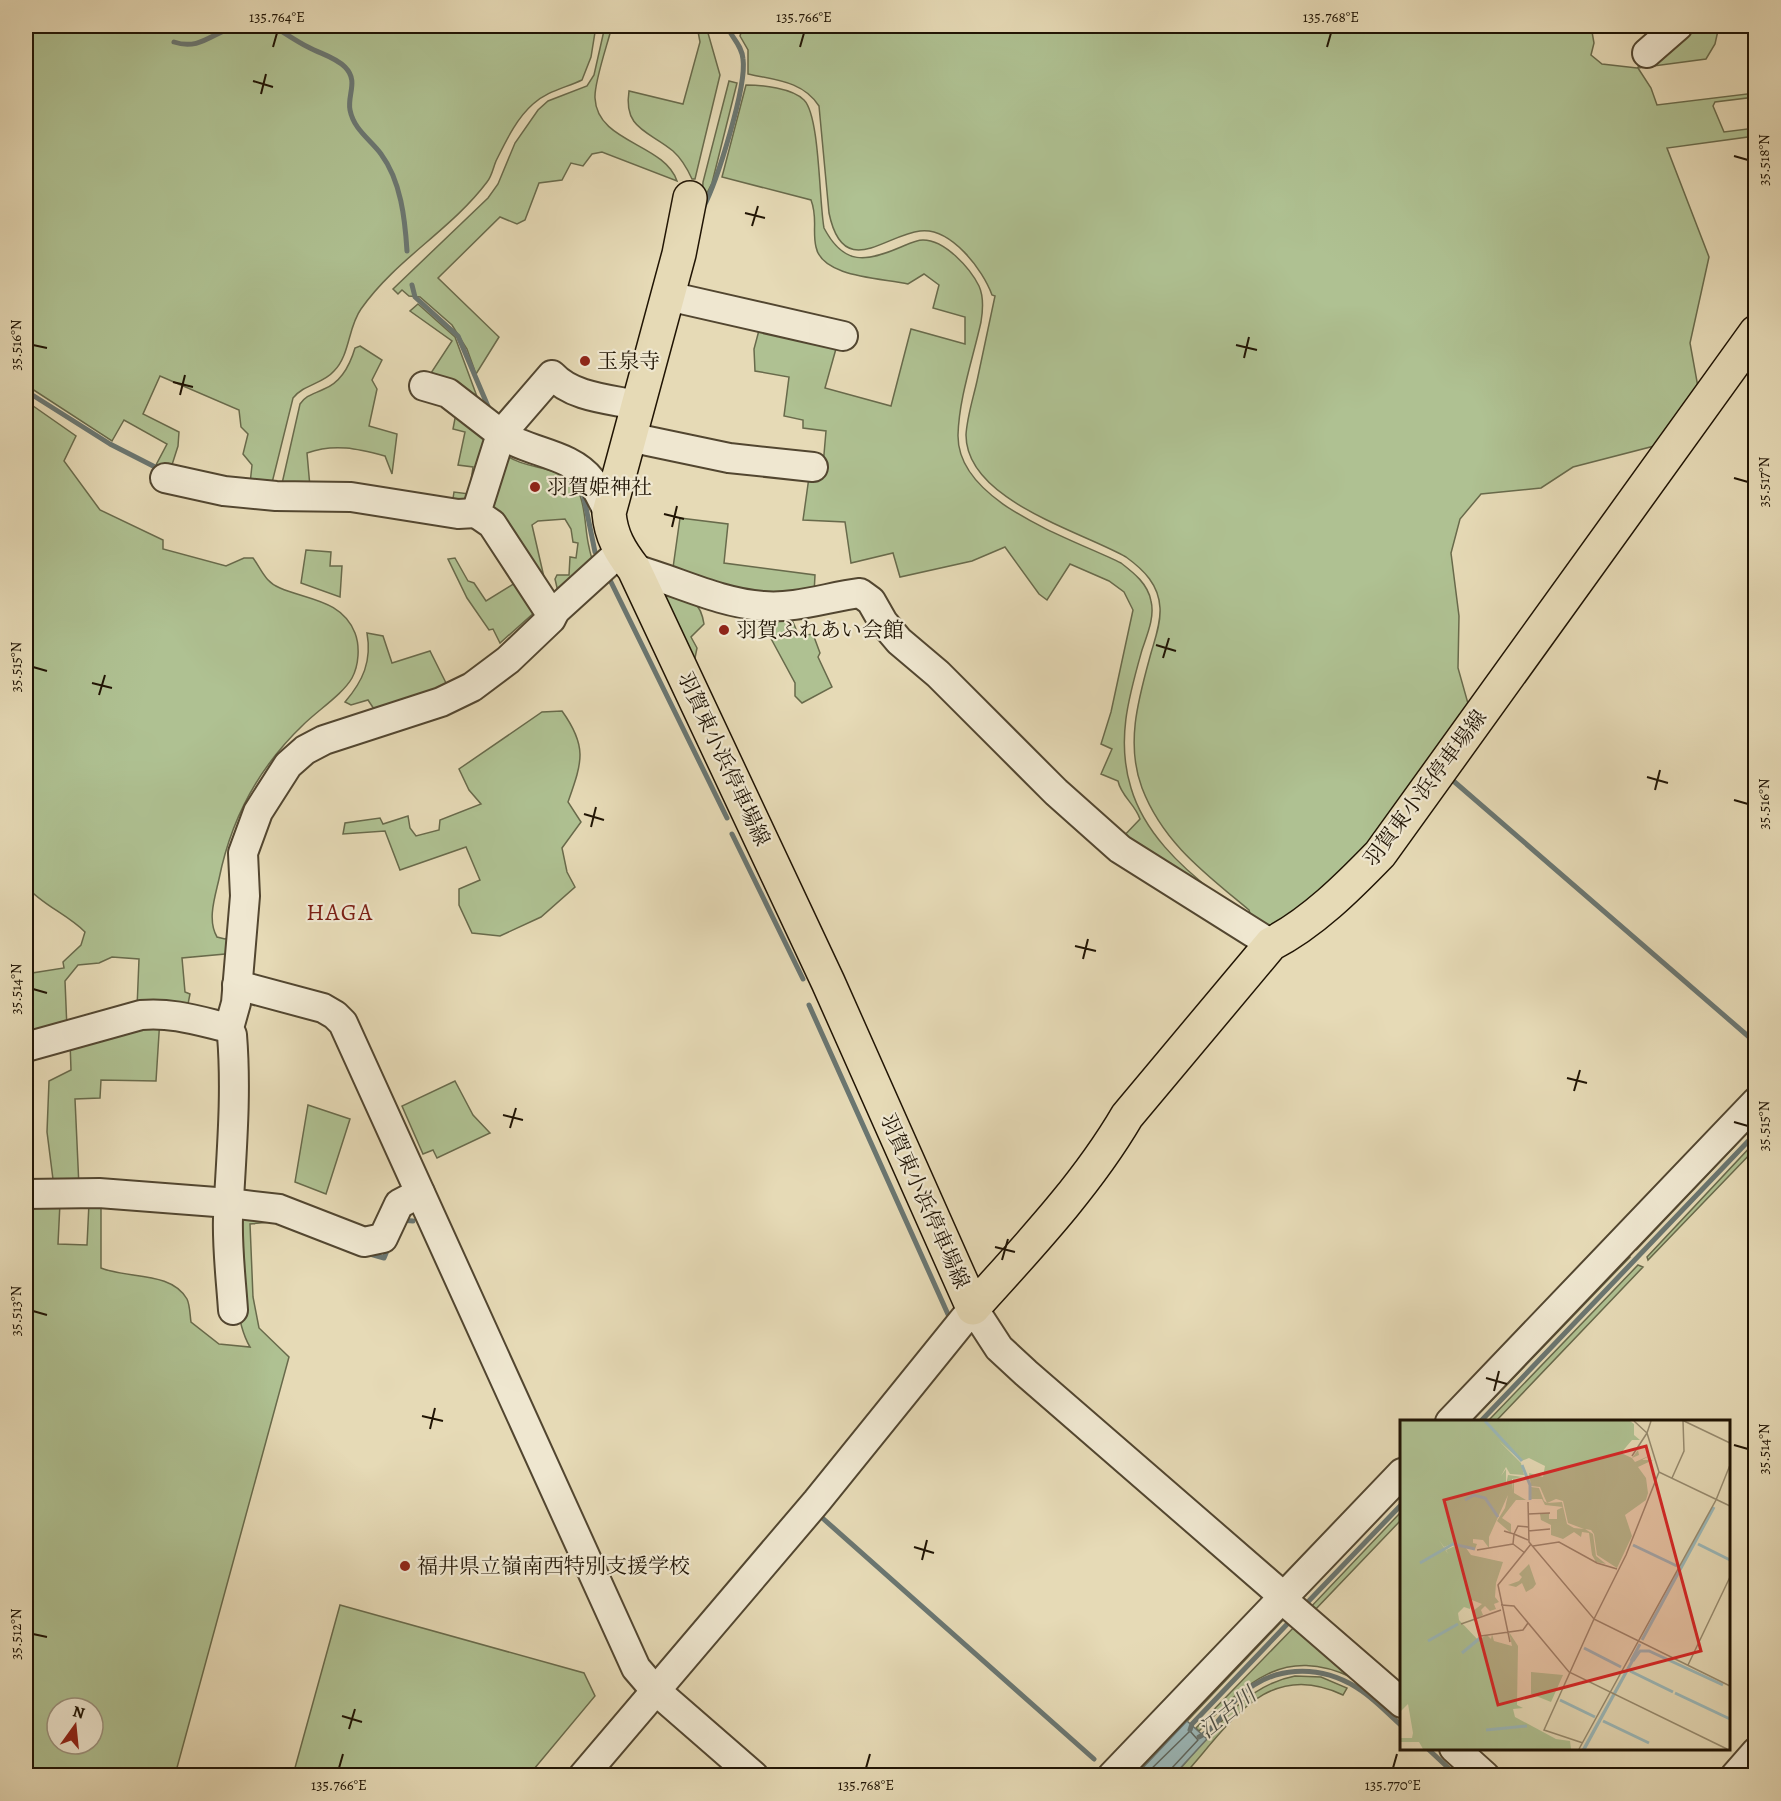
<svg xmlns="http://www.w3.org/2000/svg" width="1781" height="1801" viewBox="0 0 1781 1801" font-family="Alegreya,'Noto Serif JP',serif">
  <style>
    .green { fill: #afc192; stroke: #686a4b; stroke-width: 1.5; fill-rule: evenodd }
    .water { fill: #9bb8b9; stroke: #6a7671; stroke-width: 1.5 }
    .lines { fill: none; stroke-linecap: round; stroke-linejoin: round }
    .shore { stroke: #5e665e; stroke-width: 1.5 }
    .stream { stroke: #6a7671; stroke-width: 5 }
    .minor-casing { stroke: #524630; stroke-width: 32 }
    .major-casing { stroke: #201404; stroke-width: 36 }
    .minor { stroke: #efe7d0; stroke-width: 28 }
    .major { stroke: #e6dab6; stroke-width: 33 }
    .ticks { fill: none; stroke: #201404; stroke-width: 2 }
    .poi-dot { fill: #8f2418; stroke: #efe7d0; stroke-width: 2 }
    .labels { text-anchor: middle; stroke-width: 4.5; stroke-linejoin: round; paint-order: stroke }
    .poi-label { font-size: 21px; fill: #201404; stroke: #efe7d0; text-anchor: start }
    .street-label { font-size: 21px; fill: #201404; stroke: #efe7d0 }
    .water-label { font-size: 22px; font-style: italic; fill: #4b4d43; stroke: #efe7d0 }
    .quarter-label { font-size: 24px; letter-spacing: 1.5px; fill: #7a1f14; stroke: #efe7d0 }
    .inset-river { fill: none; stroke: #9bb8b9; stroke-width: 3 }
    .inset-road { fill: none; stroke: #978b6f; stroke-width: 1.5 }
    .view { fill: #d62828; fill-opacity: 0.15; stroke: #d62828; stroke-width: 3 }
    .inset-edge { fill: none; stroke: #201404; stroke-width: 3 }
    .neatline { fill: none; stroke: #201404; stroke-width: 2 }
    .ticks-label { font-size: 15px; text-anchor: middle; fill: #201404 }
  </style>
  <rect width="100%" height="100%" fill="#e6dab6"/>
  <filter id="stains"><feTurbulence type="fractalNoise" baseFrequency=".00333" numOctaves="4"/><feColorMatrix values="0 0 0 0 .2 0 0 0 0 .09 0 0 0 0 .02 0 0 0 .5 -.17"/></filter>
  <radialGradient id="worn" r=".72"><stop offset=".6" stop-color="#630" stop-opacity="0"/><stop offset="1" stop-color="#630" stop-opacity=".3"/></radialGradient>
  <g class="green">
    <path d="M26 26H596L591 57 582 80C565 88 547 91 533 104 516 119 506 141 496 161 493 168 492 176 487 182 451 230 396 259 361 309 348 327 350 355 334 371 323 384 304 384 293 398L271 487 250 484 252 465 243 454 248 434 241 427 239 410 160 376 143 414 179 432 178 446 171 468 165 470 156 465 167 444 124 420 112 441 26 385Z"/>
    <path d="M605 26H612C608 43 594 82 595 98 597 143 664 143 677 181L602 152 592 154 583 166 571 163 562 180 539 183 525 220 517 224 500 217 438 278 499 337 476 374 467 349 452 325 420 297 409 296 402 290 398 294 393 289 488 198 498 184 515 143 538 110 548 101 587 86 594 75Z"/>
    <path d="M697 26H706L720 75 695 179H692C687 168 682 159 673 151 649 131 623 129 629 91L683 104 700 42Z"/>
    <path d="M743 26H859L871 31 875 26H1591L1594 43 1591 55 1602 64 1637 68 1684 26H1719L1715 44 1706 59 1638 68 1651 88 1657 105 1755 93V97L1715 102 1713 106 1724 132 1755 128V136L1667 148 1709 257 1690 343 1698 387 1658 445 1573 467 1541 488 1481 494 1460 519 1451 553 1459 616 1458 668 1469 707 1376 849 1276 933 1253 925 1249 910C1206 874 1163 843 1142 788 1125 743 1139 697 1151 653 1155 639 1161 623 1160 608 1159 585 1144 570 1126 557 1080 531 966 500 966 435 967 417 973 399 977 381 983 353 989 325 995 296L992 295C983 270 951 227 920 231 885 235 843 281 829 213L819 106C803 81 775 80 748 74V50L740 36Z"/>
    <path d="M729 81 737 83 712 183 702 203 703 182Z"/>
    <path d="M746 85C762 85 792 88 804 100 820 116 819 202 824 228 844 266 866 262 901 247 908 244 916 240 923 240 945 240 970 268 979 286 984 297 983 310 981 322 973 358 959 398 958 435 957 503 1071 538 1121 563 1134 573 1148 584 1151 601 1155 617 1147 635 1142 650 1129 696 1116 740 1131 788 1144 832 1180 866 1215 893L1120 840 1140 819C1135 804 1121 796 1118 781L1101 774 1112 749 1101 744 1111 712 1133 610 1124 592 1109 581 1070 564 1047 600 1039 594 1005 547 972 561 900 577 893 553 851 563 845 522 803 520 810 470 823 466 826 431 803 428V420L784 416 789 377 755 371 754 349 762 319 839 338 825 388 891 406 911 329 965 344V317L933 308 939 285 924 274 908 284C884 278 822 278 816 247 812 230 818 218 811 200L722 177Z"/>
    <path d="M418 304 455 337 479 402 431 373 452 341 410 311Z"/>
    <path d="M360 346 382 360 372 380 377 389 369 426 397 434 392 474 385 456C358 449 335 443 307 453L310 487 281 488 300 404C306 395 314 394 324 389 342 382 350 365 355 348Z"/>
    <path d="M26 401 76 436 64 461 100 510 163 540V549L226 566 244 558H253C262 570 265 582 280 588 308 600 342 600 355 633 360 646 359 665 352 678 343 694 317 711 303 725 258 768 231 819 219 879 215 897 207 920 217 937L225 939 237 934 236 953 182 958 185 992 190 994 187 1009 137 1008 139 959 112 957 99 963 78 965 65 981 67 1029 26 1039V974L64 968 63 962 81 945 85 932C67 914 42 905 26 886Z"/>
    <path d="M457 408 490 434 472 500 452 505 454 492 469 494 473 467 458 465 465 432 453 429Z"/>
    <path d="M504 454C519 465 537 466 555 472 590 484 582 519 589 547 590 553 592 559 594 565L559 596 555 579 557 575H569L570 557 576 558 578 543 573 542 571 529 565 519 538 521 532 525 549 599 489 512Z"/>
    <path d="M680 518 728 524 724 563 815 575 814 594 779 600 672 575Z"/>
    <path d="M306 550 331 552 330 566H342L340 597 301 583Z"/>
    <path d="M455 558 468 581 474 583 486 601 523 578 536 611 500 643 493 629 489 630 467 598 448 559Z"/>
    <path d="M663 588C685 597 700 597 704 624L691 637 697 648 694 663 661 594Z"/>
    <path d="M789 613 799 636 813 634 820 653 818 657 832 687 802 703 795 696V683L768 633 775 615Z"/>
    <path d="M367 633 383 636 392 663 430 651 450 691 380 718 368 700 351 705 345 702C363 681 372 661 367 633Z"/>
    <path d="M562 711C588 747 582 762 568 802L581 822 562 848 567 872 575 887 541 917 500 936 472 933 459 905V889L480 880 466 847 400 870 385 831 343 834 345 823 380 818 383 824 408 816 410 828 416 836 439 830 440 820 481 804 469 790 459 769 542 712Z"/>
    <path d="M160 1018 156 1081 101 1080 100 1098 75 1099 79 1187H54L47 1132 49 1081 71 1070 70 1041Z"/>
    <path d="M455 1081 473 1115 490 1133 437 1158 433 1150 423 1154 402 1106Z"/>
    <path d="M308 1105 350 1119 326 1194 295 1182Z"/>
    <path d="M1755 1120V1125L1637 1249V1245Z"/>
    <path d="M1755 1142V1149L1648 1260 1647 1257Z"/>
    <path d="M60 1203 58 1244 87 1245 89 1203H101V1268C128 1279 171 1271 187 1299 190 1305 190 1316 191 1322L219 1344 250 1347C230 1313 236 1250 234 1211L294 1227 271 1222 250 1224 253 1297 259 1328 289 1357 175 1775H26V1204ZM57 1708H93V1744H57Z"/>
    <path d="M1629 1255 1630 1257 1472 1421 1468 1422Z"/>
    <path d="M1638 1265 1643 1267 1496 1421H1488Z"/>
    <path d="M1401 1512V1520L1311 1614 1308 1610Z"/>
    <path d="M340 1605 584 1673 595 1696 529 1775H293Z"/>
    <path d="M1280 1618H1285L1136 1775 1129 1776Z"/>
    <path d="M1298 1623 1353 1678C1283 1645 1246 1683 1199 1731L1196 1728Z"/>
    <path d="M1295 1676 1321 1677 1347 1688 1343 1695C1267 1658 1230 1724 1184 1775L1174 1776C1208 1738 1241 1686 1295 1676Z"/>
  </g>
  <path class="water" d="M1187 1721 1207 1739 1174 1775H1136Z"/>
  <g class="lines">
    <path class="shore" d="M1144 1776 1190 1731 1198 1740 1171 1769 1170 1776"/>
    <g class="stream">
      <path d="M273 26C285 33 296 41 308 47 321 54 335 57 345 67 359 81 347 95 350 110 354 130 370 139 381 154 401 181 405 219 407 251"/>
      <path d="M174 42C200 51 213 32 237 26"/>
      <path d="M703 208C717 182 747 86 743 59 742 45 731 37 727 26"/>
      <path d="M412 285 415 297 458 336 490 411"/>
      <path d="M26 391 110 444 161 470"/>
      <path d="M583 493 595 552"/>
      <path d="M609 578 727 818"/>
      <path d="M1450 778 1756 1043"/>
      <path d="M732 834 803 979"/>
      <path d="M809 1005 951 1321"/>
      <path d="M401 1220 413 1221"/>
      <path d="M370 1254 384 1258 389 1246"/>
      <path d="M1480 1422 1756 1133"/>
      <path d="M819 1515 1094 1759"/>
      <path d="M1303 1607 1402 1504"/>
      <path d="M1190 1730 1192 1724 1293 1618"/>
      <path d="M1199 1737C1214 1730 1226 1709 1238 1698 1271 1665 1318 1664 1356 1687 1373 1697 1387 1713 1402 1726"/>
      <path d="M1427 1748 1457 1776"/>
    </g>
    <g class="minor-casing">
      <g id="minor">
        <path d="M1647 53 1678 26"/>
        <path d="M668 296 843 336"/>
        <path d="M424 386 448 393 501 434 476 513 492 524 547 608 555 611"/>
        <path d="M629 437 729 458 813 467"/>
        <path d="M165 478 224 491 276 496 351 497 458 514 476 513"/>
        <path d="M609 513C603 502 598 490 591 480 570 453 529 453 501 434L552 375C572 397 608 399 637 405"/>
        <path d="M634 569C677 581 719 603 763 606 795 609 828 597 860 593L871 601 883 622 899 641 938 674 1056 792 1120 849 1271 944"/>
        <path d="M237 985 323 1008 335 1015 343 1023 636 1668 654 1689 754 1776"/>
        <path d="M26 1047 141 1015C172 1012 199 1021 229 1028"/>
        <path d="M26 1194 99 1193 229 1203 279 1209 364 1242 383 1238 399 1204 420 1193"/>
        <path d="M233 1310C231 1280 227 1248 228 1218 231 1156 237 1097 232 1035L229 1028 236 1003 245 896 243 853 258 812 288 765 305 750 324 740 441 702 472 687 508 660 551 619 555 611 621 551"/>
        <path d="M1450 1422 1756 1102"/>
        <path d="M1454 1748 1485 1776"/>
        <path d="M583 1776 817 1501 973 1308 999 1348 1026 1373 1283 1596 1290 1606 1402 1703"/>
        <path d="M1112 1776 1402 1473"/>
        <path d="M1735 1776 1756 1752"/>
      </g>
    </g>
    <g class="major-casing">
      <path id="major" d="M690 198 679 254 609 513C611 536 620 551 634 569L828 982 973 1308C1027 1248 1086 1186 1127 1116L1271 944C1312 923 1348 887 1380 854L1756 332"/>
    </g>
    <use href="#minor" class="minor"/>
    <use href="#major" class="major"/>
  </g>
  <path class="ticks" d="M273 47 277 33M800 47 804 33M1327 47 1331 33M253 81 273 87M261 94 266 74M1734 156 1748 160M745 213 765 218M752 226 758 206M33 345 47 348M1236 345 1257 350M1244 358 1249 337M173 382 193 387M180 395 185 375M1734 478 1748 482M664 514 684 519M672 527 677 506M1156 645 1176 651M1163 658 1169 638M33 667 47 671M92 683 112 688M99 695 105 675M1647 777 1668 783M1655 790 1660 770M1734 800 1748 804M584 814 604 820M591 827 596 807M1075 946 1096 951M1083 959 1088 939M33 989 47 993M1567 1078 1587 1083M1574 1091 1580 1070M503 1115 523 1120M1734 1122 1748 1126M510 1128 516 1108M995 1247 1015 1252M1002 1260 1008 1239M33 1311 47 1315M1486 1378 1507 1384M1494 1391 1499 1371M422 1416 443 1421M430 1429 435 1408M1734 1445 1748 1449M914 1547 934 1553M922 1560 927 1540M33 1634 47 1637M342 1716 362 1722M349 1729 355 1709M339 1768 343 1754M866 1768 870 1754M1393 1768 1397 1754"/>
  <g class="poi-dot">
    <circle cx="585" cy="361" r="6"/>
    <circle cx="535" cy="487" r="6"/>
    <circle cx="724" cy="630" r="6"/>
    <circle cx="405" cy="1566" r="6"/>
  </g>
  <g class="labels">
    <g class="poi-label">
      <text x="597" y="368">玉泉寺</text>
      <text x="547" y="494">羽賀姫神社</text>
      <text x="736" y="637">羽賀ふれあい会館</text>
      <text x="417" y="1573">福井県立嶺南西特別支援学校</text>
    </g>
    <g class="street-label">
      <text transform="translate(724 759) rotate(65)" y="7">羽賀東小浜停車場線</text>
      <text transform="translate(1425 788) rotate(-53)" y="7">羽賀東小浜停車場線</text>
      <text transform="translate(925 1201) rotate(66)" y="7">羽賀東小浜停車場線</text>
    </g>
    <g class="water-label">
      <text transform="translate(1227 1712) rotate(-39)" y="8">江古川</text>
    </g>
    <g class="quarter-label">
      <text x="340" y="920">HAGA</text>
    </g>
  </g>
  <g transform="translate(1400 1420)">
    <rect width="330" height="330" fill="#e6dab6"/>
    <path d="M0 1H230L234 4V15L240 20H232L221 33 232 38 238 30 239 35 232 38 235 42 251 35 242 40H253L238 47 246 58 248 73 246 80 225 95 232 116 217 148 197 135 194 114 191 110 185 109 193 114 196 136 206 144 196 142 192 135 189 113 182 112 181 117 174 112 163 119 151 115V105L141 100 140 94 149 93V99H157V90L163 87 145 85 142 79H131V67L139 68 144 81 147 83 162 82 167 104 174 108 184 109 168 103 163 81 156 79 147 83 140 67 131 66 129 53 143 57 145 46 129 38 121 41 99 21 121 43 124 55 110 54 106 47 101 56 106 49V65L108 55 123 57 112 59V71L113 59 122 58 114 60V73L126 80H116L102 98 111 104V113L97 101 105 88 108 75 89 117V128L83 120 73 119V123L77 124 75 129 54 123 44 127 39 120 48 134 46 130 57 125 66 128 71 135 103 142 96 163 95 177 99 182 94 184 96 189 90 191 85 186 81 190 83 195 75 199 73 191 82 184 72 180 70 189 64 187 58 193 59 200 78 220 87 215 91 219 92 214 94 221 112 226 109 212 118 226 117 285 123 288 113 289 115 297 156 319 170 321 171 329H23L19 322H0V318H12L13 313 8 284 0 292ZM129 144 136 164 133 168 126 172 122 163 116 167 108 165 119 161 122 157 119 154ZM131 252 163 255 151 282 131 274Z" fill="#afc192"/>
    <path d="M231 240 234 241 186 329H182Z" fill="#9bb8b9"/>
    <path class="inset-river" d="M85 1 122 41M122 45 130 65V80M65 80 74 75 85 78 98 97M298 124 330 140M233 125 277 146M20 143 53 124 75 129M242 220 314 87M28 221 58 204M184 228 221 247M62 233 80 218M231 241 240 224M233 241 240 231H249L323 265M230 251 273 272M275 273 330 299M160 280 195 297M203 301 249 323M86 310 127 306"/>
    <path class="inset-road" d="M251 1 247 13 259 52M284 1 330 23M232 36 247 13 234 1M272 58 284 31 283 1M128 82 129 122 194 199 226 135 259 52 330 86M128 94 150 93M128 107 118 106 114 114 128 120M104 111 114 114 113 124 125 133M128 111 150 109M133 126 159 122 197 143 217 149M77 130 113 124M101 185 114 186 169 252 327 329M75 200 81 216 123 210 128 203M61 204 101 190M110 222 98 165 131 124M288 245 330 157M183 323 144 310 194 199 330 266M179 329 316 80 330 45"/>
    <path class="view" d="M246 26 301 231 98 285 44 80Z"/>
    <rect width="330" height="330" class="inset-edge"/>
  </g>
  <rect width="1781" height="1801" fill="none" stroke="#e6dab6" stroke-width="66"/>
  <g transform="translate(75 1726) rotate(15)"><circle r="28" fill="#efe7d0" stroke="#9c937e" stroke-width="1.5"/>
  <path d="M0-4.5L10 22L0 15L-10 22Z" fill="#8f2418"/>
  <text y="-9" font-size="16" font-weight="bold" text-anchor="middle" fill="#201404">N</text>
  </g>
  <rect x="33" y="33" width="1715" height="1735" class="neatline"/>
  <g class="ticks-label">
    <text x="277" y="22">135.764°E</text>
    <text x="804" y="22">135.766°E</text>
    <text x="1331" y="22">135.768°E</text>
    <text transform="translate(1764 160) rotate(-90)" y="5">35.518°N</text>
    <text transform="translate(16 345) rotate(-90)" y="5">35.516°N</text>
    <text transform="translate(1764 482) rotate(-90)" y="5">35.517°N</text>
    <text transform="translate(16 667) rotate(-90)" y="5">35.515°N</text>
    <text transform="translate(1764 804) rotate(-90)" y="5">35.516°N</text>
    <text transform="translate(16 989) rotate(-90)" y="5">35.514°N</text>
    <text transform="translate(1764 1126) rotate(-90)" y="5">35.515°N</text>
    <text transform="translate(16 1311) rotate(-90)" y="5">35.513°N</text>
    <text transform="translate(1764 1449) rotate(-90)" y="5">35.514°N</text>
    <text transform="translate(16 1634) rotate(-90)" y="5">35.512°N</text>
    <text x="339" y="1790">135.766°E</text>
    <text x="866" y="1790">135.768°E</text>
    <text x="1393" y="1790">135.770°E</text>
  </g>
  <rect width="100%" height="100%" filter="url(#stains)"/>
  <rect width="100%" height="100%" fill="url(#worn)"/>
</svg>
